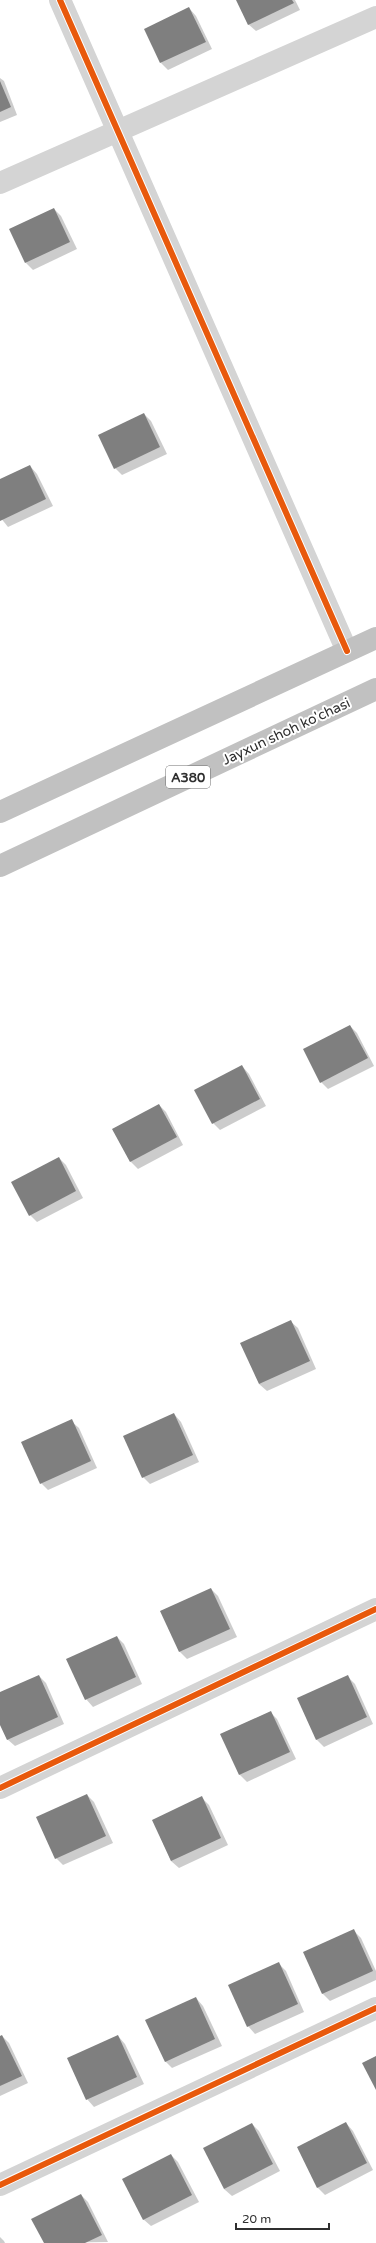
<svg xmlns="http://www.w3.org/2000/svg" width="376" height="2243" viewBox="0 0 376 2243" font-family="'Varela Round',sans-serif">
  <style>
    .shadow { fill: #0003 }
    .building { fill: #7f7f7f }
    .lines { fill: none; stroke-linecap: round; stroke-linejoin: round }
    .street { stroke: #d4d4d4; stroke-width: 22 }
    .highway { stroke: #c1c1c1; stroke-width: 22 }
    .cycleway-casing { stroke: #fff; stroke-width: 8 }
    .cycleway { stroke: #e8590c; stroke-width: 6 }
    .labels { text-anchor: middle; stroke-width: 4; stroke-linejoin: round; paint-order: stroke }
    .shield { fill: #fff; stroke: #6d6d6d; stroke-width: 1 }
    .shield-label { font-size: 13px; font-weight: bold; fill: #2f2f2f }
    .street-label { font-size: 14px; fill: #2f2f2f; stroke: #fff }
  </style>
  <rect width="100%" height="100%" fill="#fff"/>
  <g class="shadow">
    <path d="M237 0H295L300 10 256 31 248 24Z"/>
    <path d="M189 8 196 16 212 49 168 70 161 63Z"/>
    <path d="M0 78 4 81 17 115 0 122Z"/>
    <path d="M54 209 61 216 77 249 33 270 26 263Z"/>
    <path d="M144 414 151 421 167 454 122 475 115 468Z"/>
    <path d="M30 466 37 474 53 506 8 527 0 517V480Z"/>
    <path d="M350 1026 357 1033 374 1066 328 1089 321 1082Z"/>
    <path d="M242 1066 249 1074 266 1106 220 1130 213 1123Z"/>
    <path d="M159 1105 166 1112 183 1145 138 1169 131 1162 113 1129Z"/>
    <path d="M59 1158 66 1165 83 1198 37 1222 30 1215Z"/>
    <path d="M290 1321 298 1328 316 1369 267 1391 259 1384Z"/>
    <path d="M174 1414 181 1422 199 1462 150 1484 143 1477Z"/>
    <path d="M71 1421 79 1428 97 1468 48 1490 41 1483Z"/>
    <path d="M211 1589 218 1596 237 1637 187 1659 180 1652 161 1611Z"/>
    <path d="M117 1637 124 1644 142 1684 93 1707 86 1699Z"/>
    <path d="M39 1676 46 1683 64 1724 15 1746 7 1739 0 1722V1693Z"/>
    <path d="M348 1677 355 1684 373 1724 324 1747 317 1740 299 1699Z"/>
    <path d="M270 1712 277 1719 296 1759 247 1782 240 1775 221 1734Z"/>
    <path d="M87 1795 94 1802 113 1843 63 1865 56 1858Z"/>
    <path d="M202 1798 209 1805 228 1845 179 1868 171 1861 153 1820Z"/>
    <path d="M354 1931 361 1938 376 1971V1980L330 2001 323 1994 305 1953Z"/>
    <path d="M279 1964 286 1971 304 2012 255 2034 248 2026Z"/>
    <path d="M196 1998 203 2006 222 2046 172 2068 165 2061Z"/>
    <path d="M2 2036 9 2043 28 2083 0 2096V2037Z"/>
    <path d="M118 2036 125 2044 144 2084 94 2107 87 2099Z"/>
    <path d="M346 2123 353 2131 373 2170 325 2195 318 2188 298 2148Z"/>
    <path d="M252 2124 259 2131 280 2171 232 2196 224 2189Z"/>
    <path d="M171 2155 178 2162 199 2202 151 2226 143 2219Z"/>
    <path d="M81 2195 88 2202 108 2242 45 2243Z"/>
    <path d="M0 2237 4 2241 5 2243H0Z"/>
  </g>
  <g class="building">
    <path d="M236 0H292L294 3 248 25Z"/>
    <path d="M189 7 206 42 160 63 144 29Z"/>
    <path d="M0 81 11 107 0 112Z"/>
    <path d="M54 208 70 242 25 263 9 229Z"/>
    <path d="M144 413 160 447 114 469 98 435Z"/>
    <path d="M30 465 46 499 0 521V479Z"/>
    <path d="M350 1025 368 1058 320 1083 303 1049Z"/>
    <path d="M242 1065 260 1099 212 1124 194 1090Z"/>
    <path d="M159 1104 177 1137 130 1162 112 1129Z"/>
    <path d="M59 1157 76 1191 29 1216 11 1182Z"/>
    <path d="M291 1320 310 1361 259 1384 240 1343Z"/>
    <path d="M174 1413 193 1455 142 1478 123 1436Z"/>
    <path d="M72 1419 91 1461 40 1484 21 1442Z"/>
    <path d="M211 1588 230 1629 179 1652 160 1611Z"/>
    <path d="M117 1636 136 1677 85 1700 66 1659Z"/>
    <path d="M39 1675 58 1717 7 1740 0 1725V1692Z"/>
    <path d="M348 1675 367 1717 316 1740 297 1698Z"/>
    <path d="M271 1711 290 1752 239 1775 220 1734Z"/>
    <path d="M87 1794 106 1836 55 1859 36 1817Z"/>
    <path d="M202 1796 221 1838 171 1861 152 1820Z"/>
    <path d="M354 1929 373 1971 322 1994 303 1952Z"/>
    <path d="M279 1962 298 2004 247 2027 228 1985Z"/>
    <path d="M196 1997 215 2039 165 2062 145 2020Z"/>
    <path d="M2 2035 22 2076 0 2086V2036Z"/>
    <path d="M118 2035 137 2077 86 2100 67 2058Z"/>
    <path d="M376 2056V2090L362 2063Z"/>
    <path d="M346 2122 367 2163 317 2188 297 2147Z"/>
    <path d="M252 2123 273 2164 224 2189 203 2148Z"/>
    <path d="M171 2154 192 2195 143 2220 122 2179Z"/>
    <path d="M81 2194 102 2235 85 2243H44L31 2219Z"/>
  </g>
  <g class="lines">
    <g class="street">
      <path d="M60 0 347 651"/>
      <path d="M0 183 376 17"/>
      <path d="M0 1788 376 1609"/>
      <path d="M0 2185 376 2008"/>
    </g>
    <g class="highway">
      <path d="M0 812 376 638"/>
      <path d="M0 866 376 689"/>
    </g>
    <g class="cycleway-casing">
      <g id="cycleway">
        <path d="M60 0 347 651"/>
        <path d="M0 1788 376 1609"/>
        <path d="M0 2185 376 2008"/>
      </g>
    </g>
    <use href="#cycleway" class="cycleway"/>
  </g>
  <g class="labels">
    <rect class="shield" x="166" y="766" width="44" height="22" rx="3"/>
    <g class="shield-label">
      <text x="188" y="782">A380</text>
    </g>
    <g class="street-label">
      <text transform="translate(286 731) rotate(-25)" y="5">Jayxun shoh ko'chasi</text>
    </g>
  </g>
  <path d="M236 2223v6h93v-6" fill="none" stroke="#2f2f2f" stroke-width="2"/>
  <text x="242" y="2223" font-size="12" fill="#2f2f2f" stroke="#ffffff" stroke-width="3" paint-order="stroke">20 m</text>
</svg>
